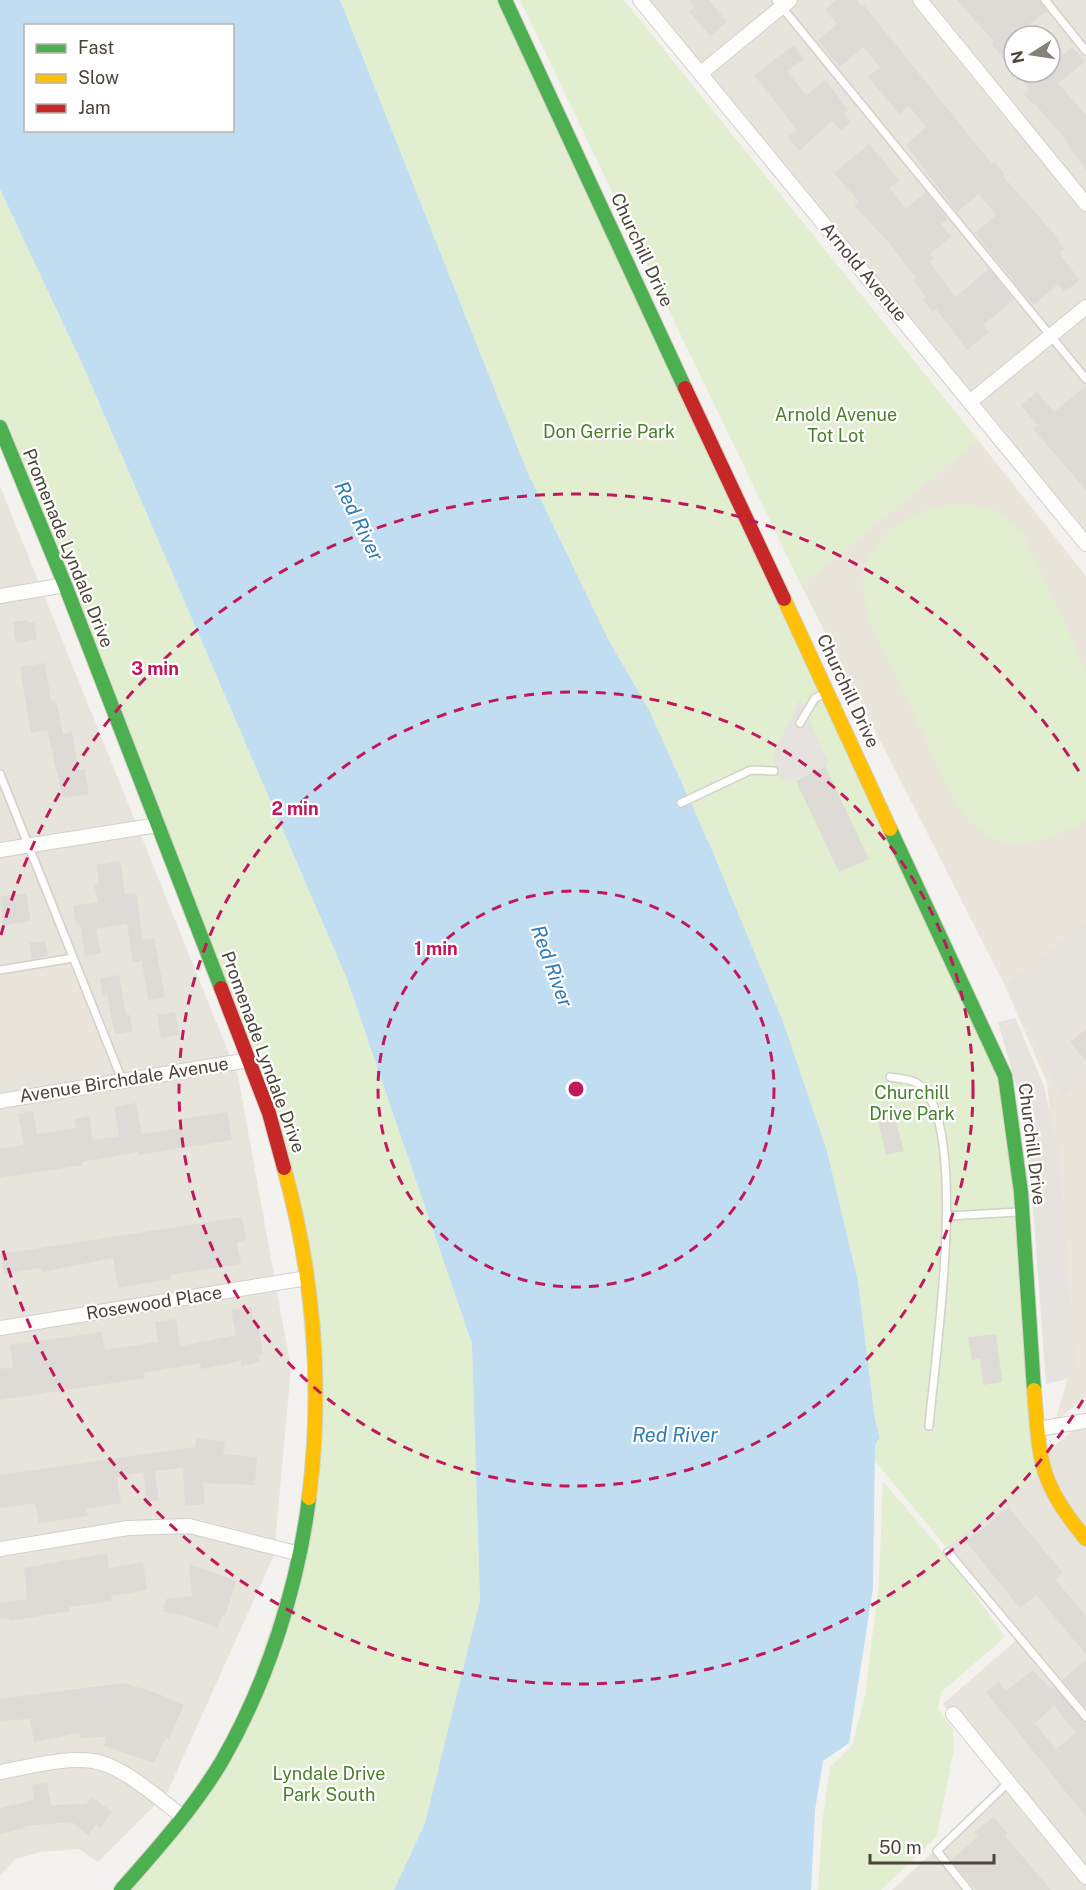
<svg xmlns="http://www.w3.org/2000/svg" width="1086" height="1890" viewBox="0 0 1086 1890" font-family="'Public Sans',sans-serif">
  <style>
    .residential { fill: #e7e4dc; fill-rule: evenodd }
    .education { fill: #eae5da }
    .green { fill: #e1eecf }
    .parking { fill: #e6e3df }
    .water { fill: #c0ddf1; fill-rule: evenodd }
    .building { fill: #dedbd6; fill-rule: evenodd }
    .lines { fill: none; stroke-linecap: round; stroke-linejoin: round }
    .lane-casing { stroke: #d2d0cb; stroke-width: 10 }
    .street-casing { stroke: #d2d0cb; stroke-width: 16 }
    .fast-casing { stroke: #d3cfc5; stroke-width: 16 }
    .slow-casing { stroke: #d3cfc5; stroke-width: 16 }
    .jam-casing { stroke: #d3cfc5; stroke-width: 16 }
    .lane { stroke: #fdfdfc; stroke-width: 7 }
    .street { stroke: #fdfdfc; stroke-width: 14 }
    .fast { stroke: #4caf50; stroke-width: 14 }
    .slow { stroke: #ffc107; stroke-width: 14 }
    .jam { stroke: #c62828; stroke-width: 14 }
    .ring { fill: none; stroke: #c2185b; stroke-width: 3; stroke-dasharray: 10 8 }
    .labels { text-anchor: middle; stroke-width: 4.5; stroke-linejoin: round; paint-order: stroke }
    .street-label { font-size: 18px; fill: #4b4439; stroke: #fff }
    .park-label { font-size: 18px; fill: #4a7f2a; stroke: #fff }
    .water-label { font-size: 20px; font-style: italic; fill: #2e7ab2; stroke: #fff }
    .centre { fill: #c2185b; stroke: #fff; stroke-width: 3 }
    .ring-label { font-size: 18px; text-anchor: middle; font-weight: bold; fill: #c2185b; stroke: #fff; stroke-width: 4.5; stroke-linejoin: round; paint-order: stroke }
  </style>
  <rect width="100%" height="100%" fill="#f4f2ee"/>
  <g class="residential">
    <path d="M637 0H1086V547ZM1014 36H1050V72H1014Z"/>
    <path d="M0 486 238 1076 291 1369 274 1555 167 1793 98 1862 79 1849 40 1852 15 1859 0 1876Z"/>
    <path d="M1086 1420V1890H892L1008 1782 943 1704 1020 1637 940 1539Z"/>
  </g>
  <g class="education">
    <path d="M978 440 1086 576V1397L1055 1422 1072 1362 1047 1082 1005 986 801 585Z"/>
    <path d="M71 964 109 1060 0 1078V976Z"/>
  </g>
  <g class="green">
    <path d="M340 0H505L1005 1076 1044 1469 947 1548 875 1461V1445L880 1438 875 1420 858 1281 827 1151 784 1024 712 850 649 710 608 639 527 471Z"/>
    <path d="M520 0H624L978 440 801 585Z"/>
    <path d="M0 189 85 370 347 979 472 1344 480 1601 425 1823 394 1890H127L225 1763 317 1489 291 1169 0 427Z"/>
    <path d="M962 503 995 510 1023 533 1086 670V821C1031 849 995 859 955 803L871 623C867 608 861 592 863 577 871 530 918 507 962 503Z"/>
    <path d="M883 1481 957 1569 1005 1637 941 1692 938 1709 953 1730 954 1748 937 1836 881 1890H818L822 1824 830 1767 852 1746 865 1696 879 1582Z"/>
  </g>
  <g class="parking">
    <path d="M800 699 829 764 789 782 774 775 775 750Z"/>
    <path d="M1086 920V1024L1066 1040 1086 1066V1078L1061 1099 1007 984Z"/>
    <path d="M1015 1018 1044 1086 1059 1153 1075 1365 1067 1379 1046 1384 1033 1207 1022 1106 998 1022Z"/>
  </g>
  <path class="water" d="M0 0H340L527 471 608 639 649 710 712 850 784 1024 827 1151 858 1281 875 1420 880 1438 875 1445 873 1588 849 1743 823 1761 815 1810 811 1890H394L425 1823 480 1601 472 1344 347 979 85 370 0 189ZM26 26H232V130H26Z"/>
  <g class="building">
    <path d="M689 0H709L727 22 710 36 689 11 694 7Z"/>
    <path d="M836 0H857L861 5 863 4 992 164 995 162 1005 174 1003 176 1054 234 1064 249 1059 253 1080 280 1064 292 1058 284 1034 305 1023 293 975 233 996 215 979 194 957 212 906 145 926 127 909 106 899 114 868 77 880 67 863 47 840 67 818 40 837 24 825 10Z"/>
    <path d="M957 0H1039L1047 11 1023 29 1029 36H1014V71L991 44 994 42Z"/>
    <path d="M794 45 804 59 787 71 806 95 826 80 848 110 844 113 851 122 841 131 832 121 799 151 788 137 797 130 754 75Z"/>
    <path d="M1073 47 1085 62 1058 83 1086 115V170L1061 134 1035 104 1034 105 1023 94 1029 89 1015 72H1050L1060 60 1058 58Z"/>
    <path d="M869 144 899 180 889 188 906 209 926 192 948 219 941 224 951 237 930 254 934 259 930 262 955 297 989 269 1014 300 983 325 989 332 967 350 936 309 933 312 923 300 926 298 913 280 916 278 889 243 854 205 859 202 834 173Z"/>
    <path d="M1086 386V490L1033 429 1037 425 1021 405 1037 392 1054 412Z"/>
    <path d="M28 620V623L34 622 37 639 16 643 13 622Z"/>
    <path d="M45 663 51 701 56 700 63 734 72 732 78 770 85 769 89 794 63 798 47 730 31 733 20 667Z"/>
    <path d="M825 766 869 859 839 872 796 781Z"/>
    <path d="M120 861 125 894 136 893 143 940 154 938 165 997 148 1000 142 961 133 963 127 924 96 929 101 953 85 956 80 923 76 924 73 906 98 902 94 884 99 883 96 865Z"/>
    <path d="M26 893 31 921 3 926 0 897Z"/>
    <path d="M45 941 48 956 32 959 29 943Z"/>
    <path d="M119 975 126 1015H130L133 1031 115 1034 107 995 103 996 100 978Z"/>
    <path d="M175 1012 179 1035 161 1038 157 1015Z"/>
    <path d="M1086 1029V1061L1070 1042Z"/>
    <path d="M136 1103 142 1134 183 1128 182 1119 227 1112 232 1140 138 1155V1152L82 1162V1165L0 1178V1149L24 1145 18 1114 33 1111 37 1134 76 1128 74 1119 89 1116 93 1140 119 1136 114 1107Z"/>
    <path d="M895 1118 904 1151 886 1155 878 1122Z"/>
    <path d="M242 1217 246 1240 237 1242 241 1264 170 1275 171 1279 118 1288 113 1258 42 1272 41 1268 4 1274 1 1254Z"/>
    <path d="M251 1307 254 1327 258 1326 263 1354 259 1355 260 1362 241 1366V1361L201 1369 200 1363 144 1373 145 1378 0 1400V1369L13 1367 10 1345 102 1332 105 1350 158 1342 155 1322 176 1319 180 1346 236 1335 231 1310Z"/>
    <path d="M996 1334 1002 1382 983 1385 980 1359 972 1360 968 1337Z"/>
    <path d="M196 1438 225 1442 223 1454 257 1457 255 1485 203 1483 205 1504 185 1506 183 1468 155 1471 159 1500 147 1502 143 1472 117 1477 121 1503 86 1509 88 1516 39 1523 35 1503 0 1508V1475L195 1447Z"/>
    <path d="M1008 1507 1063 1573 1055 1579 1086 1616V1654L1036 1595 1020 1608 966 1542Z"/>
    <path d="M107 1553 109 1568 143 1562 147 1590 111 1596 112 1601 69 1607 70 1611 9 1621V1618L0 1619V1603L27 1599 24 1568Z"/>
    <path d="M189 1564 236 1581 225 1617 222 1616 218 1628 186 1616 163 1612 166 1599 192 1596Z"/>
    <path d="M1086 1660V1708L1062 1680Z"/>
    <path d="M1033 1670 1051 1689 1054 1687 1086 1723V1817L986 1692 999 1682 1006 1691ZM1054 1706 1076 1733 1056 1749 1035 1723Z"/>
    <path d="M123 1683 154 1692 184 1705 169 1739 166 1737 154 1763 104 1746 106 1737 80 1738 79 1733 34 1742 30 1719 0 1721V1699Z"/>
    <path d="M47 1783 51 1805 86 1804 92 1797 112 1812 100 1828 96 1824 88 1835 72 1822 25 1826V1828L0 1834V1808L34 1800 32 1785Z"/>
    <path d="M994 1817 1008 1834 1005 1836 1051 1890H976L951 1860 978 1837 974 1832Z"/>
  </g>
  <g class="lines">
    <g class="lane-casing">
      <g id="lane">
        <path d="M776 0 1086 379"/>
        <path d="M1045 0 1086 51"/>
        <path d="M800 723 815 698 824 694"/>
        <path d="M0 774 122 1080"/>
        <path d="M681 803 751 770 774 771"/>
        <path d="M0 970 73 958"/>
        <path d="M890 1077C902 1079 916 1079 924 1089 968 1142 935 1355 929 1426"/>
        <path d="M948 1216 1020 1212"/>
        <path d="M948 1552 1086 1717"/>
        <path d="M968 1890 937 1851 1009 1782"/>
      </g>
    </g>
    <g class="street-casing">
      <g id="street">
        <path d="M640 0 1086 544"/>
        <path d="M920 0 1086 204"/>
        <path d="M701 73 790 0"/>
        <path d="M971 401 1086 307"/>
        <path d="M0 596 65 585"/>
        <path d="M0 850 158 825"/>
        <path d="M0 1101 249 1060"/>
        <path d="M0 1328 307 1278"/>
        <path d="M1038 1429 1086 1421"/>
        <path d="M0 1549 128 1528 189 1526 300 1554"/>
        <path d="M953 1714 1086 1877"/>
        <path d="M0 1772C30 1767 63 1757 93 1761 122 1765 159 1799 183 1817"/>
      </g>
    </g>
    <g class="fast-casing">
      <g id="fast">
        <path d="M505 0 685 388"/>
        <path d="M0 427 65 585 221 988"/>
        <path d="M890 829 1005 1076 1021 1192 1034 1390"/>
        <path d="M121 1890C157 1849 194 1808 222 1761 267 1683 298 1587 309 1498"/>
      </g>
    </g>
    <g class="slow-casing">
      <g id="slow">
        <path d="M784 599 890 829"/>
        <path d="M284 1168C314 1276 323 1387 309 1498"/>
        <path d="M1034 1390C1040 1461 1038 1482 1086 1539"/>
      </g>
    </g>
    <g class="jam-casing">
      <g id="jam">
        <path d="M685 388 784 599"/>
        <path d="M221 988 269 1113 284 1168"/>
      </g>
    </g>
    <use href="#lane" class="lane"/>
    <use href="#street" class="street"/>
    <use href="#fast" class="fast"/>
    <use href="#slow" class="slow"/>
    <use href="#jam" class="jam"/>
  </g>
  <g class="ring">
    <circle cx="576" cy="1089" r="198"/>
    <circle cx="576" cy="1089" r="397"/>
    <path d="M1083 1400A595 595 0 0 1 1 1243M1 935A595 595 0 0 1 1083 778"/>
  </g>
  <g class="labels">
    <g class="street-label">
      <text transform="translate(642 250) rotate(65)" y="6">Churchill Drive</text>
      <text transform="translate(864 272) rotate(50)" y="6">Arnold Avenue</text>
      <text transform="translate(68 548) rotate(68)" y="6">Promenade Lyndale Drive</text>
      <text transform="translate(848 691) rotate(65)" y="6">Churchill Drive</text>
      <text transform="translate(263 1052) rotate(70)" y="6">Promenade Lyndale Drive</text>
      <text transform="translate(124 1080) rotate(-9)" y="6">Avenue Birchdale Avenue</text>
      <text transform="translate(1032 1144) rotate(83)" y="6">Churchill Drive</text>
      <text transform="translate(154 1303) rotate(-9)" y="6">Rosewood Place</text>
    </g>
    <g class="park-label">
      <text x="836" y="421">Arnold Avenue<tspan x="836" dy="21">Tot Lot</tspan></text>
      <text x="609" y="438">Don Gerrie Park</text>
      <text x="912" y="1099">Churchill<tspan x="912" dy="21">Drive Park</tspan></text>
      <text x="329" y="1780">Lyndale Drive<tspan x="329" dy="21">Park South</tspan></text>
    </g>
    <g class="water-label">
      <text transform="translate(359 521) rotate(64)" y="7">Red River</text>
      <text transform="translate(552 966) rotate(70)" y="7">Red River</text>
      <text x="675" y="1442">Red River</text>
    </g>
  </g>
  <circle cx="576" cy="1089" r="9" class="centre"/>
  <g class="ring-label">
    <text x="155" y="675">3 min</text>
    <text x="295" y="815">2 min</text>
    <text x="436" y="955">1 min</text>
  </g>
  <rect x="24" y="24" width="210" height="108" fill="#ffffff" stroke="#b7b4b0" stroke-width="1.5"/>
  <rect x="36" y="44" width="30" height="9" fill="#4caf50" stroke="#b7b4b0" stroke-width="1.5"/>
  <text x="78" y="54" font-size="18" fill="#4b4439">Fast</text>
  <rect x="36" y="74" width="30" height="9" fill="#ffc107" stroke="#b7b4b0" stroke-width="1.5"/>
  <text x="78" y="84" font-size="18" fill="#4b4439">Slow</text>
  <rect x="36" y="104" width="30" height="9" fill="#c62828" stroke="#b7b4b0" stroke-width="1.5"/>
  <text x="78" y="114" font-size="18" fill="#4b4439">Jam</text>
  <g transform="translate(1032 54) rotate(258)"><circle r="28" fill="#ffffff" stroke="#b7b4b0" stroke-width="1.5"/>
  <path d="M0-4.5L10 22L0 15L-10 22Z" fill="#868178"/>
  <text y="-9" font-size="16" font-weight="bold" text-anchor="middle" fill="#4b4439">N</text>
  </g>
  <path d="M870 1854v9h124v-9" fill="none" stroke="#4b4439" stroke-width="3"/>
  <text x="879" y="1854" font-size="18" fill="#4b4439" stroke="#ffffff" stroke-width="4.5" paint-order="stroke">50 m</text>
</svg>
